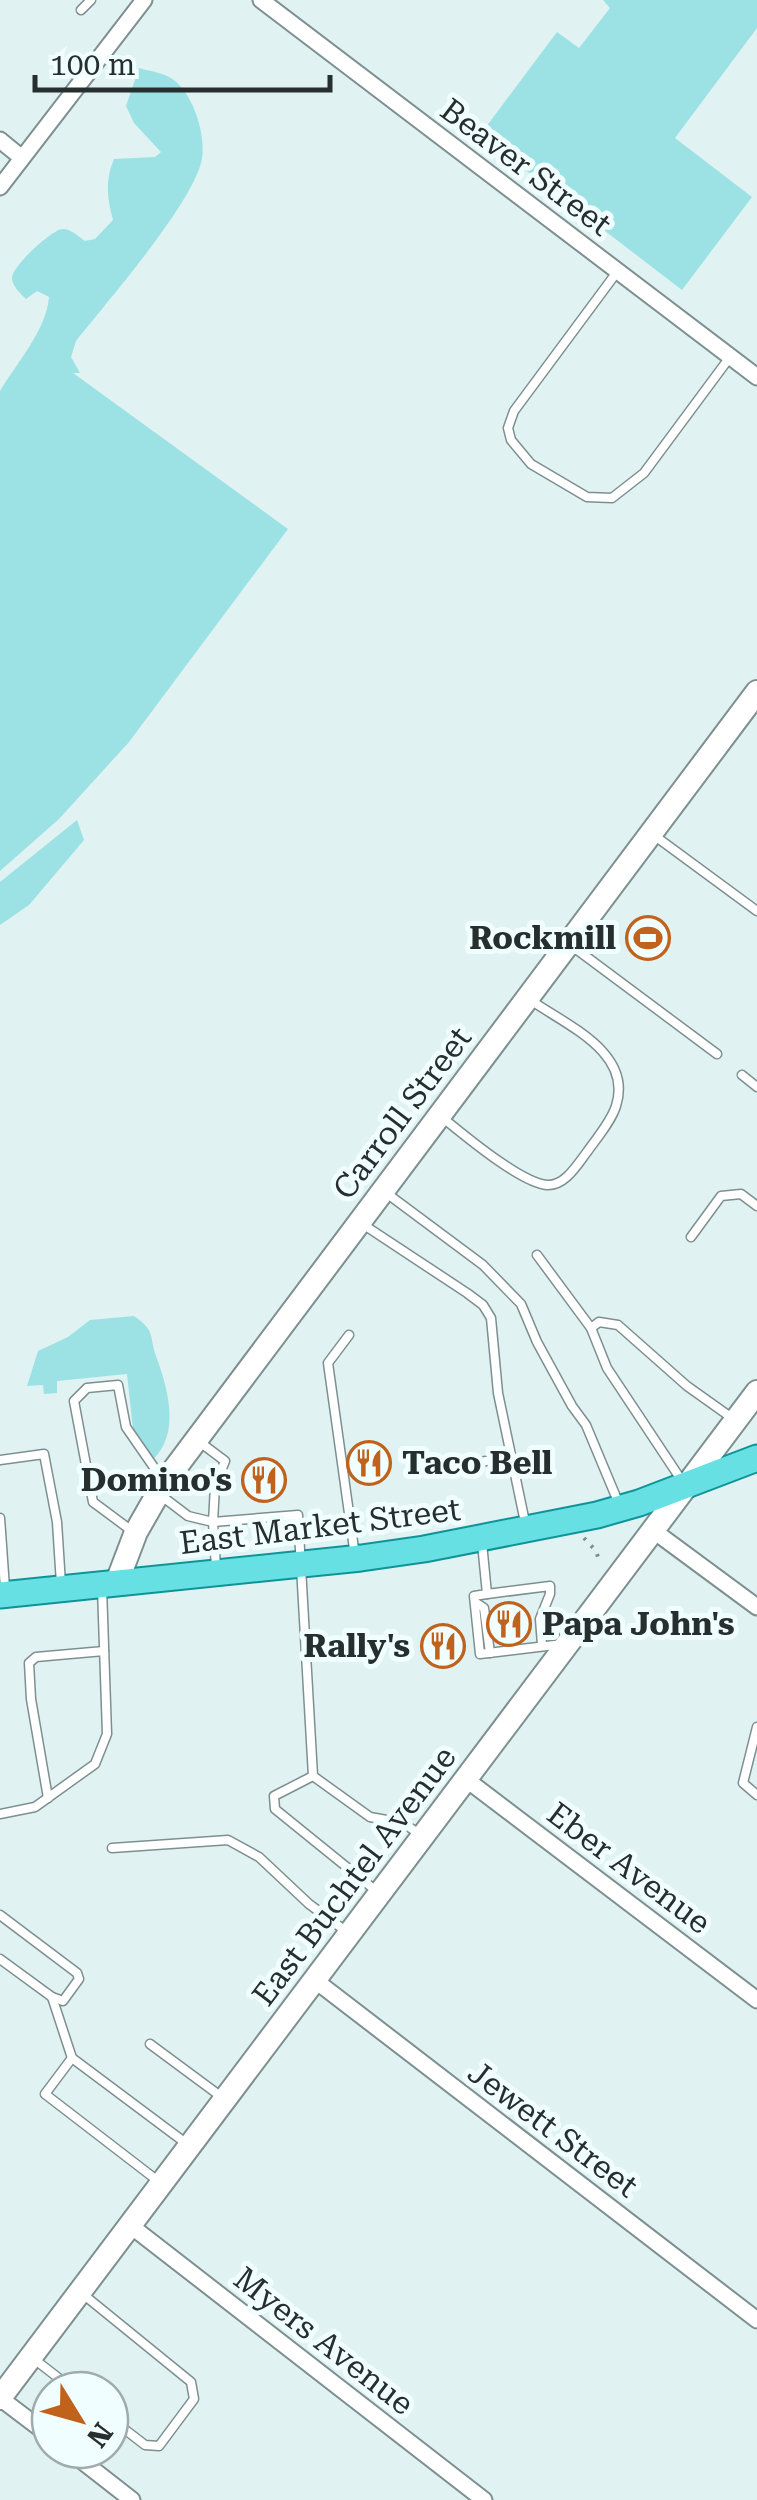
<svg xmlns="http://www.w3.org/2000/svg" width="757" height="2500" viewBox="0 0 757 2500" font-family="'Roboto Serif',serif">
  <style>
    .green { fill: #9ce2e4 }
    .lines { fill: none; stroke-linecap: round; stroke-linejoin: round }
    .lane-casing { stroke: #7e8f90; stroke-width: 11 }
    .street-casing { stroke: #7e8f90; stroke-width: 19 }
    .secondary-casing { stroke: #7e8f90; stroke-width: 26 }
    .primary-casing { stroke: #0e9498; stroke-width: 29 }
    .path { stroke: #808d8d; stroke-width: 4; stroke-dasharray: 2.5 8; stroke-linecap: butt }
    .lane { stroke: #fff; stroke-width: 8 }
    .street { stroke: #fff; stroke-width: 15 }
    .secondary { stroke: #fff; stroke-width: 22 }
    .primary { stroke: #66e0e3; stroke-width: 25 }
    .labels { text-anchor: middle; stroke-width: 10; stroke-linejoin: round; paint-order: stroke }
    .street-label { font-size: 32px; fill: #272e2e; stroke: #f0feff }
    .poi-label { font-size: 32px; font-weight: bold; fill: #272e2e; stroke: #f0feff; text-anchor: end }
  </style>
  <rect width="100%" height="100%" fill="#e0f2f2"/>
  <g class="green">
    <path d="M603 0H757V28L675 138 752 197 682 290 480 135 557 32 579 48 610 8Z"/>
    <path d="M139 68C148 71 160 72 169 77 192 89 206 133 202 158 196 200 106 303 76 341L71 357 80 373H73L288 529 129 742 59 819 0 871V391C16 364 47 329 49 297L37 291 26 299C21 294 13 287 12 279 10 268 52 229 63 229 71 229 79 237 85 241L95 239 113 220C107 198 105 180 114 159L155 157 161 152 134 123 126 106Z"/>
    <path d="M77 820 84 840 29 905 0 925V882Z"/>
    <path d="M134 1316C156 1331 149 1336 156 1356 168 1389 182 1436 150 1462L134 1438 127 1374 57 1381V1393L44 1394 43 1385 27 1386 38 1351 68 1337 90 1320Z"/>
  </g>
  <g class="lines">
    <g class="lane-casing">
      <g id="lane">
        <path d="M81 10 91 0"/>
        <path d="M617 272 514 411 508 428 511 440 531 464 587 497 612 498 644 473 730 357"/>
        <path d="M655 836 757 911"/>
        <path d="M572 946 717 1054"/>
        <path d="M742 1075 757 1087"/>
        <path d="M443 1118C464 1135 521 1183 547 1185 565 1186 577 1165 587 1152 596 1139 611 1122 616 1106 633 1053 568 1026 532 1001"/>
        <path d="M385 1192 483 1265 521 1304 537 1342 572 1406 586 1425 619 1504"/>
        <path d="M364 1225 467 1293 483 1305 491 1318 498 1393 526 1527"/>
        <path d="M691 1237 721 1196 741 1194 757 1206"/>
        <path d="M537 1255 591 1328"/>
        <path d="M349 1335 328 1363 355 1556"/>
        <path d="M0 1460 44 1454 57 1522 61 1584"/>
        <path d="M441 1467 509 1458"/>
        <path d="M682 1481 607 1368 591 1328 599 1322 618 1325 687 1386 732 1418"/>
        <path d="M159 1494 188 1516 213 1522 215 1486 225 1461 201 1443"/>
        <path d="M0 1518 5 1588"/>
        <path d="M132 1531 93 1502 74 1401 87 1388 118 1385 126 1427 162 1479"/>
        <path d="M482 1543 487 1594 474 1596 480 1654 563 1644"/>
        <path d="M216 1567 213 1522 298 1515 313 1776"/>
        <path d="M487 1594 550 1586V1594L540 1619 542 1645"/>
        <path d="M475 1602 484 1608 490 1653"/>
        <path d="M757 1727 743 1783 757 1795"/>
        <path d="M313 1776 274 1796 275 1809 375 1890"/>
        <path d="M313 1776 370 1817 403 1823 421 1835"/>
        <path d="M48 1798 31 1699 29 1663 36 1657 104 1651"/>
        <path d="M0 1814 35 1807 95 1764 107 1734 102 1588"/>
        <path d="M112 1848 228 1840 259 1857 309 1904 347 1932"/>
        <path d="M0 1915 77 1973 79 1979 63 2001 52 1997 0 1959"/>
        <path d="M52 1997 72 2058"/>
        <path d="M150 2044 223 2098"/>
        <path d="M158 2181 45 2094 72 2058 187 2144"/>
        <path d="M84 2295 191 2382 194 2399 159 2446 145 2445 110 2418"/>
        <path d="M34 2359 74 2390"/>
      </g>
    </g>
    <g class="street-casing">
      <g id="street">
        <path d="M261 0 757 377"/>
        <path d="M0 140 22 158"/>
        <path d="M0 187 144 0"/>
        <path d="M654 1531 757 1607"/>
        <path d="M467 1780 757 2000"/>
        <path d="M316 1981 757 2320"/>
        <path d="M131 2226 484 2500"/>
        <path d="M0 2398 50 2436"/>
        <path d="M68 2450 132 2500"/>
      </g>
    </g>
    <g class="secondary-casing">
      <g id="secondary">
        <path d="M117 1582 136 1532 164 1483 757 692"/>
        <path d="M0 2398 757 1392"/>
      </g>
    </g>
    <g class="primary-casing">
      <path id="primary" d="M0 1595 361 1558 424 1549 597 1515 639 1503 757 1458"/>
    </g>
    <path class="path" d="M584 1538 596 1551 600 1563"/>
    <use href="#lane" class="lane"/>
    <use href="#street" class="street"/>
    <use href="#secondary" class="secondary"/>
    <use href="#primary" class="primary"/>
  </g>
  <defs>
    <g id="stadium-ring" transform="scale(2.25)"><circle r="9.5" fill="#f0feff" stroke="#c0611c" stroke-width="1.5"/><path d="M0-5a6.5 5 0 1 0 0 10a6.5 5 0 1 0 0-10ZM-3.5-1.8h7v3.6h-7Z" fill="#c0611c"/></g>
    <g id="restaurant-ring" transform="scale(2.25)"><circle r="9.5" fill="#f0feff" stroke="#c0611c" stroke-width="1.5"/><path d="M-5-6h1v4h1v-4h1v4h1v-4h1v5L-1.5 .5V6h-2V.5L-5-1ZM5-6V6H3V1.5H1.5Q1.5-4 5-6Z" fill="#c0611c"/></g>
  </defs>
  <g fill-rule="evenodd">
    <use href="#stadium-ring" x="648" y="938"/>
    <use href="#restaurant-ring" x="369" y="1463"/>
    <use href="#restaurant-ring" x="264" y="1480"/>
    <use href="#restaurant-ring" x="509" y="1624"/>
    <use href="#restaurant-ring" x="443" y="1646"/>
  </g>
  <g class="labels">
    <g class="street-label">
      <text transform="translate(526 167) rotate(37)" y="11">Beaver Street</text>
      <text transform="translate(402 1113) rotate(-53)" y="11">Carroll Street</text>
      <text transform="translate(320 1526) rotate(-7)" y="11">East Market Street</text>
      <text transform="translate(629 1868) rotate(37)" y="11">Eber Avenue</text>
      <text transform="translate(354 1876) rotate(-53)" y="11">East Buchtel Avenue</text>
      <text transform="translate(553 2129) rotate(37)" y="11">Jewett Street</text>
      <text transform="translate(324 2341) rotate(38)" y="11">Myers Avenue</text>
    </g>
    <g class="poi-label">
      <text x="616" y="949">Rockmill</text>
      <text x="402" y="1474" text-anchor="start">Taco Bell</text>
      <text x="232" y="1491">Domino's</text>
      <text x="542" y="1635" text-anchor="start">Papa John's</text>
      <text x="410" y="1657">Rally's</text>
    </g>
  </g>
  <g transform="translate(80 2420) rotate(127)"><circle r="48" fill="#f0feff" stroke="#a0abab" stroke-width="2.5"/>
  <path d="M0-8L18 38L0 25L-18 38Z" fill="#c0611c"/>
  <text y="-15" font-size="28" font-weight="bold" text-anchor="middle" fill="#272e2e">N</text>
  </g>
  <path d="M35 75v15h295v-15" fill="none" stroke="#272e2e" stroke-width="5"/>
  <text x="50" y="75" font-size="30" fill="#272e2e" stroke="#f0feff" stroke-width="8" paint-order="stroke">100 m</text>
</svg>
